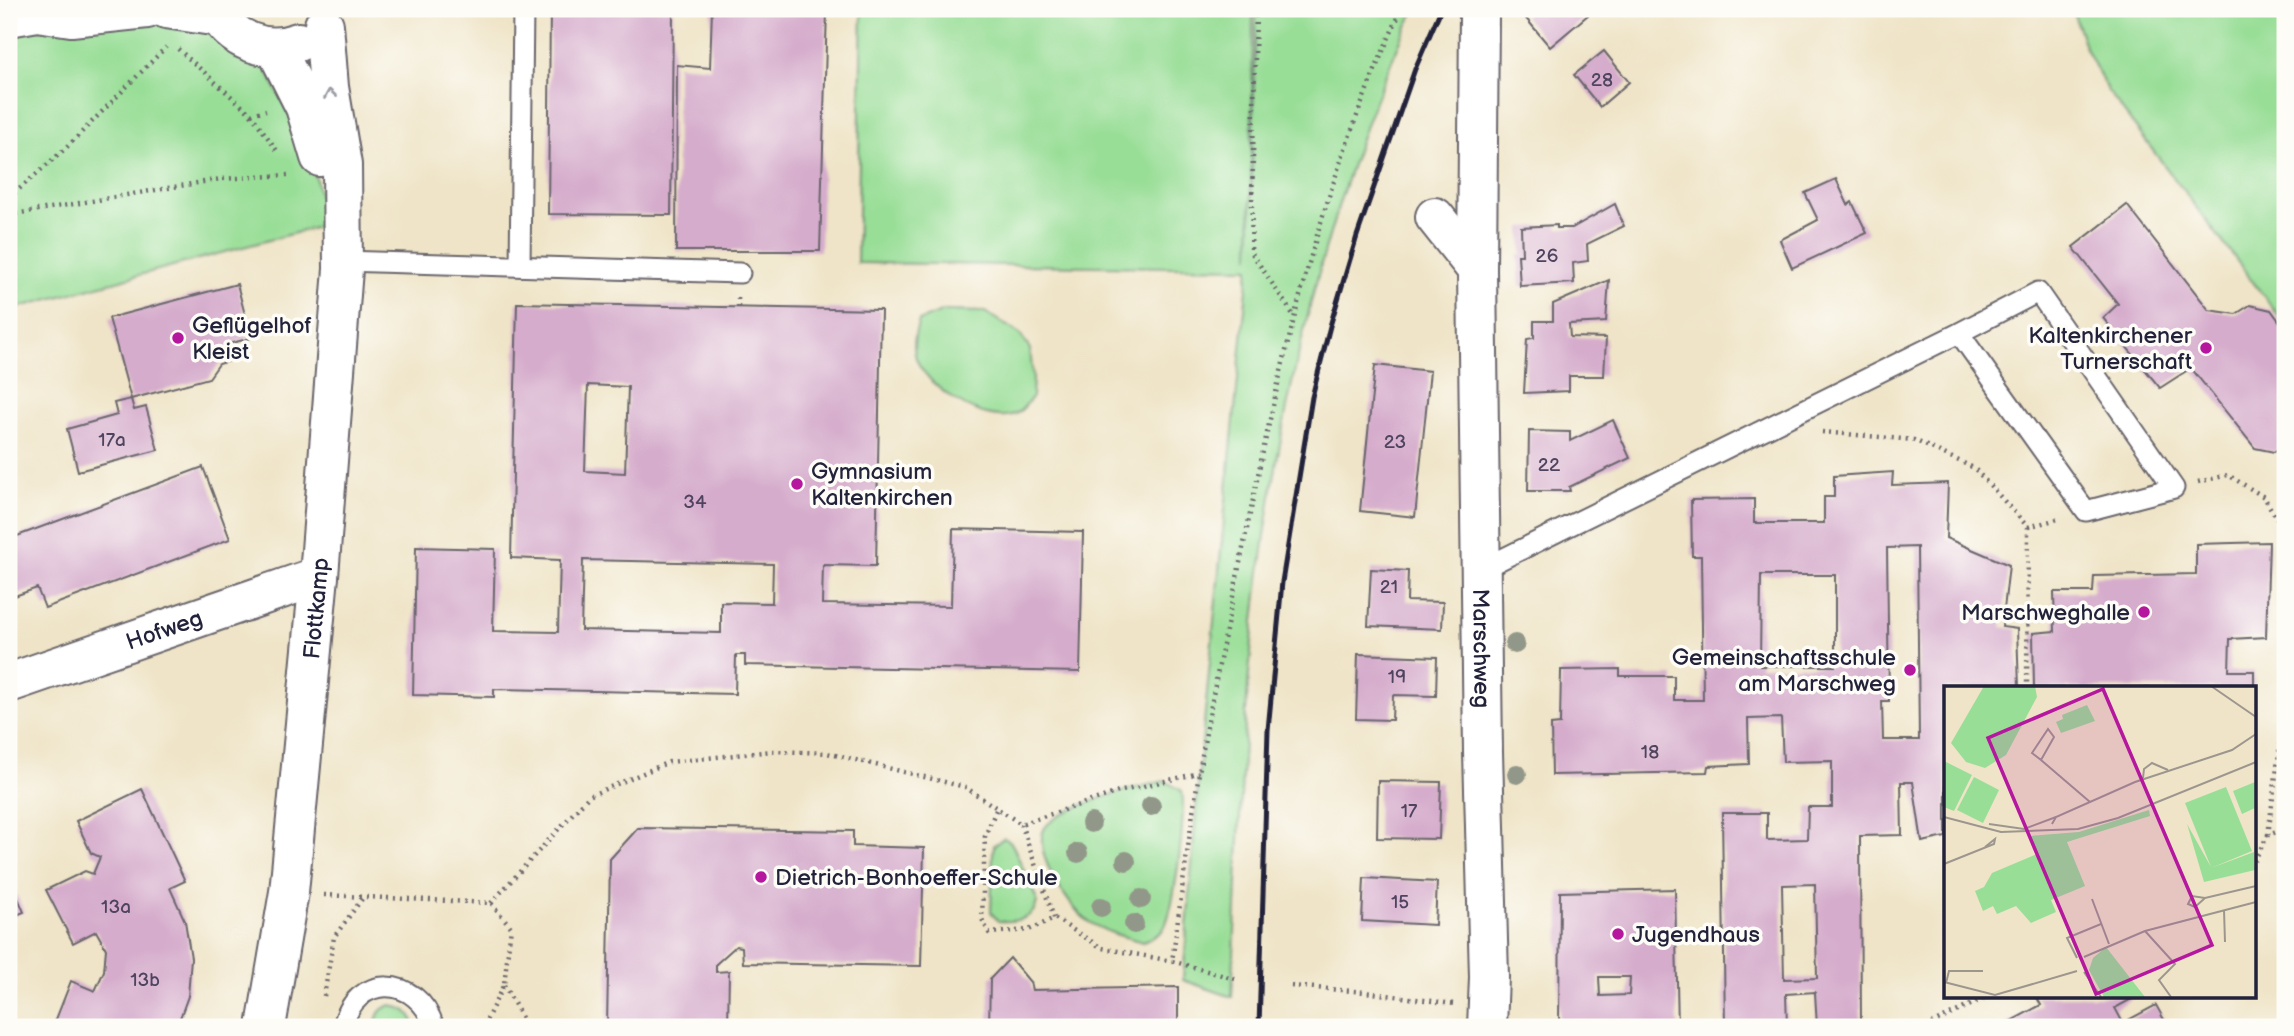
<svg xmlns="http://www.w3.org/2000/svg" width="2294" height="1036" viewBox="0 0 2294 1036" font-family="'Balsamiq Sans',sans-serif">
  <style>
    .green { fill: #99de97; stroke: #5e8069; stroke-width: 2 }
    .building { fill: #d5accc; fill-rule: evenodd }
    .lines { fill: none; stroke-linecap: round; stroke-linejoin: round }
    .service-casing { stroke: #6a666c; stroke-width: 23 }
    .minor-casing { stroke: #6a666c; stroke-width: 42 }
    .tertiary-casing { stroke: #6a666c; stroke-width: 42 }
    .path { stroke: #6a666c; stroke-width: 4.5; stroke-dasharray: 2 5; stroke-linecap: butt }
    .service { stroke: #fff; stroke-width: 19 }
    .minor { stroke: #fff; stroke-width: 38 }
    .tertiary { stroke: #fff; stroke-width: 38 }
    .rail { stroke: #22223b; stroke-width: 5 }
    .tree { fill: #929889 }
    .oneway { stroke: #9c9ca7 }
    .poi-dot { fill: #b5179e; stroke: #fdfcf7; stroke-width: 2.5 }
    .labels { text-anchor: middle; stroke-width: 7; stroke-linejoin: round; paint-order: stroke }
    .number-label { font-size: 19px; fill: #4f445f }
    .poi-label { font-size: 23px; fill: #22223b; stroke: #fdfcf7; text-anchor: start }
    .street-label { font-size: 23px; fill: #22223b; stroke: #fdfcf7 }
    .inset-road { fill: none; stroke: #9d968f; stroke-width: 2 }
    .view { fill: #b5179e; fill-opacity: 0.15; stroke: #b5179e; stroke-width: 3.5 }
    .inset-edge { fill: none; stroke: #22223b; stroke-width: 3.5 }
  </style>
  <rect width="100%" height="100%" fill="#fdfcf7"/>
  <filter id="ink" filterUnits="userSpaceOnUse"><feTurbulence type="fractalNoise" baseFrequency=".0143" numOctaves="2"/><feDisplacementMap in="SourceGraphic" scale="14" xChannelSelector="R" yChannelSelector="G"/><feConvolveMatrix kernelMatrix="1 2 1 2 8 2 1 2 1" color-interpolation-filters="sRGB"/></filter>
  <filter id="wash" filterUnits="userSpaceOnUse"><feTurbulence type="fractalNoise" baseFrequency=".00686" numOctaves="4" result="noise"/><feDisplacementMap in="SourceGraphic" scale="28" xChannelSelector="R" yChannelSelector="G"/><feGaussianBlur stdDeviation="1.57" result="paint"/><feColorMatrix in="noise" values="0 0 0 0 0 0 0 0 0 0 0 0 0 0 0 0 0 1.4 0 .05"/><feComposite in="paint" operator="in"/></filter>
  <g filter="url(#wash)">
    <rect width="100%" height="100%" fill="#efe4c7"/>
    <g class="green">
      <path d="M862 9H1253L1250 257 1256 9H1415C1330 188 1284 384 1259 579 1241 718 1239 858 1232 997L1183 980 1199 773 1249 268 857 263Z"/>
      <path d="M2072 9H2285V324L2107 90 2085 46Z"/>
      <path d="M144 21 206 24 261 60 312 158 325 225 9 310V31Z"/>
      <path d="M944 311 985 312 1020 334 1030 349 1033 378 1032 397C1028 402 1023 410 1017 413 986 428 926 387 916 358 912 345 915 333 919 321Z"/>
      <path d="M1165 781 1182 791C1186 813 1175 914 1162 931 1157 936 1150 939 1143 942 1125 937 1104 932 1088 921 1068 907 1026 845 1048 824 1071 804 1134 788 1165 781Z"/>
      <path d="M1004 838 1010 841 1014 848 1037 900C1036 920 1014 922 998 921L991 912 993 853 994 845Z"/>
      <path d="M392 1005C405 1009 414 1013 413 1027H375C377 1015 379 1008 392 1005Z"/>
    </g>
    <g id="blocks">
      <g class="building">
        <path d="M550 9H673L671 215 548 214Z"/>
        <path d="M712 9H827L820 251H676L677 65 710 68Z"/>
        <path d="M1532 9H1595L1550 47 1524 16Z"/>
        <path d="M1604 51 1629 82 1600 107 1574 75Z"/>
        <path d="M1836 179 1848 205 1852 202 1867 233 1792 268 1780 240 1818 220 1805 193Z"/>
        <path d="M1615 204 1624 226 1587 244 1588 261 1573 263 1574 283 1520 286 1518 255H1522L1521 227 1557 225V228H1572Z"/>
        <path d="M2127 205 2209 310 2236 314 2250 305 2271 310 2285 329V443L2274 452 2255 448 2191 368 2160 388 2103 318 2118 304 2073 247Z"/>
        <path d="M1609 280 1606 322 1569 324 1570 337 1606 338 1604 376H1569V391L1524 393 1527 339 1534 338V321H1553V304Z"/>
        <path d="M237 284 251 338 228 344 233 360 219 364 209 378 131 399 109 318Z"/>
        <path d="M517 303 881 310 876 566 823 565 822 604 951 606 953 529 1083 532 1080 672 745 665V655H736L735 694 494 689V697L413 695 416 547 495 549 493 631 558 632 560 560 511 558ZM588 385 628 387 625 473 585 471ZM583 560 773 564 772 603 721 602V633L581 630Z"/>
        <path d="M1375 365 1430 371 1415 517 1360 511Z"/>
        <path d="M131 399 134 410 146 407 158 450 78 471 67 429 117 415 114 403Z"/>
        <path d="M1613 420 1630 458 1569 487 1570 491H1528L1529 431 1570 432V441Z"/>
        <path d="M203 467 230 539 45 608 37 588 9 598V539Z"/>
        <path d="M1893 472 1892 485 1948 483 1946 538 2009 565 2002 627 2017 629 2019 688H1946V837L1922 842 1913 782H1901L1902 835 1860 836 1861 1027H1817L1815 992 1786 994 1787 1027H1725L1722 813H1767V840L1807 839 1808 807H1832V761L1783 762 1781 718 1748 719 1749 764 1708 766 1707 772 1552 775 1551 725 1560 724 1561 670 1620 669V676H1674V700H1703L1701 556H1692L1691 500 1754 499V523H1824V497H1834V476ZM1917 547 1919 740H1883L1882 701H1889L1887 548ZM1761 575H1835V666H1760ZM1815 884 1817 978 1784 979 1782 885Z"/>
        <path d="M2269 542 2266 637 2230 639 2229 671H2254V688H2034L2033 633 2055 631 2054 592H2093L2094 576 2196 574V544Z"/>
        <path d="M1371 569 1408 571 1407 601 1443 602 1442 629 1368 626Z"/>
        <path d="M1358 654 1437 657 1436 696 1393 695 1392 720 1356 719Z"/>
        <path d="M1378 781 1441 782 1439 839 1377 838Z"/>
        <path d="M142 789 185 881 170 888 185 921 191 958 188 996 179 1021 194 1027H53L71 981 95 991 104 971 106 949 96 931 73 943 46 890 85 871 93 874 100 857 91 853 76 821Z"/>
        <path d="M638 828 853 831V846L924 848 921 966 743 963 742 947 736 946 716 964V972L729 971 728 1027H607L610 859Z"/>
        <path d="M9 877 24 912 9 918Z"/>
        <path d="M1364 878 1437 882 1435 925 1362 921Z"/>
        <path d="M1675 889 1678 1027H1559L1560 892ZM1599 977H1630L1629 995 1600 996Z"/>
        <path d="M1010 958 1030 982 1032 990 1178 987V1027H989L990 979Z"/>
        <path d="M2036 996H2137L2115 1008 2123 1023 2156 1005 2168 1027H2000L2041 1005Z"/>
      </g>
    </g>
  </g>
  <g filter="url(#ink)">
    <use href="#blocks" fill-opacity="0" stroke="#6a666c" stroke-width="2"/>
    <g class="lines">
      <g class="service-casing">
        <g id="service">
          <path d="M342 261 740 273"/>
          <path d="M520 266 523 9"/>
          <path d="M1482 569 1959 333 2086 511 2174 488 2038 292 1959 333"/>
          <path d="M343 1027C354 973 418 974 434 1027"/>
        </g>
      </g>
      <g class="minor-casing">
        <g id="minor">
          <path id="s1" d="M1435 217 1477 270 1483 752 1489 977 1487 1027"/>
          <path d="M1477 270 1479 12"/>
          <path id="s2" d="M9 683 319 576"/>
        </g>
      </g>
      <g class="tertiary-casing">
        <g id="tertiary">
          <path d="M166 9 219 17"/>
          <path d="M215 9C231 41 265 54 298 42"/>
          <path d="M9 17 37 12 71 17 147 9"/>
          <path d="M275 47 305 107 320 157"/>
          <path id="s3" d="M266 1027 289 892 319 576 343 269 342 165 329 87 324 25"/>
        </g>
      </g>
      <g class="path">
        <path d="M1256 9 1251 252 1294 316"/>
        <path d="M178 49 251 114 266 110"/>
        <path d="M251 114 278 152"/>
        <path d="M9 198 67 147 166 47"/>
        <path d="M9 215 221 179 288 175"/>
        <path d="M738 307V297"/>
        <path d="M1822 432 1914 440 1974 468 2028 527 2027 688"/>
        <path d="M2198 482 2228 475 2264 497 2285 533"/>
        <path d="M2028 527 2058 519"/>
        <path d="M996 810 985 836 982 919 989 933 1029 930 1054 918 1102 948 1172 961"/>
        <path d="M1021 824 1054 918"/>
        <path d="M2268 835 2285 707"/>
        <path d="M2254 861 2268 835 2285 829"/>
        <path d="M324 895 491 903 511 927 504 984 483 1027"/>
        <path d="M491 903 589 796 669 762 773 751 827 753 965 787 1021 824 1118 792 1199 773"/>
        <path d="M1235 979 1172 961C1181 899 1189 836 1199 773 1213 688 1232 603 1249 519 1284 345 1326 170 1402 9"/>
        <path d="M504 985 527 1027"/>
        <path d="M1291 986 1365 992 1454 1004"/>
        <path d="M324 996 334 937 362 899"/>
        <path d="M1925 1027 1989 996"/>
      </g>
      <use href="#service" class="service"/>
      <use href="#minor" class="minor"/>
      <use href="#tertiary" class="tertiary"/>
      <path class="rail" d="M1259 1027 1268 730 1282 582 1312 397 1330 326 1357 236 1415 69 1441 9"/>
    </g>
    <g class="tree">
      <circle cx="1515" cy="644" r="10"/>
      <circle cx="1517" cy="774" r="10"/>
      <circle cx="1151" cy="806" r="10"/>
      <circle cx="1091" cy="823" r="10"/>
      <circle cx="1078" cy="853" r="10"/>
      <circle cx="1126" cy="861" r="10"/>
      <circle cx="1141" cy="899" r="10"/>
      <circle cx="1101" cy="907" r="10"/>
      <circle cx="1134" cy="924" r="10"/>
    </g>
    <defs><path id="oneway-chevron" d="M-2-3.5L2.5 0L-2 3.5" fill="none" stroke-width="1.6" stroke-linecap="round" stroke-linejoin="round" transform="scale(1.75)"/></defs>
    <use class="oneway" href="#oneway-chevron" transform="translate(330 94) rotate(-99)"/>
  </g>
  <g class="poi-dot">
    <circle cx="178" cy="338" r="7"/>
    <circle cx="2206" cy="348" r="7"/>
    <circle cx="797" cy="484" r="7"/>
    <circle cx="2144" cy="612" r="7"/>
    <circle cx="1910" cy="670" r="7"/>
    <circle cx="761" cy="877" r="7"/>
    <circle cx="1618" cy="934" r="7"/>
  </g>
  <g class="labels">
    <g class="number-label">
      <text x="1602" y="86">28</text>
      <text x="1547" y="262">26</text>
      <text x="112" y="446">17a</text>
      <text x="1395" y="448">23</text>
      <text x="1549" y="471">22</text>
      <text x="695" y="508">34</text>
      <text x="1389" y="593">21</text>
      <text x="1397" y="683">19</text>
      <text x="1650" y="758">18</text>
      <text x="1409" y="817">17</text>
      <text x="1400" y="908">15</text>
      <text x="116" y="913">13a</text>
      <text x="145" y="986">13b</text>
    </g>
    <g class="poi-label">
      <text x="192" y="333">Geflügelhof<tspan x="192" dy="26">Kleist</tspan></text>
      <text x="2192" y="343" text-anchor="end">Kaltenkirchener<tspan x="2192" dy="26">Turnerschaft</tspan></text>
      <text x="811" y="479">Gymnasium<tspan x="811" dy="26">Kaltenkirchen</tspan></text>
      <text x="2130" y="620" text-anchor="end">Marschweghalle</text>
      <text x="1896" y="665" text-anchor="end">Gemeinschaftsschule<tspan x="1896" dy="26">am Marschweg</tspan></text>
      <text x="775" y="885">Dietrich-Bonhoeffer-Schule</text>
      <text x="1632" y="942">Jugendhaus</text>
    </g>
    <g class="street-label">
      <text dy="8" stroke="none"><textPath href="#s3" startOffset="422">Flottkamp</textPath></text>
      <text dy="8" stroke="none"><textPath href="#s2" startOffset="164">Hofweg</textPath></text>
      <text dy="8" stroke="none"><textPath href="#s1" startOffset="446">Marschweg</textPath></text>
    </g>
  </g>
  <g transform="translate(1944 686)">
    <rect width="312" height="312" fill="#efe4c7"/>
    <path d="M40 0H91L93 11 62 69 41 82 22 76 7 57ZM143 19 151 35 117 47 112 36 119 33 118 29ZM0 75 28 89 10 125 0 121ZM30 91 55 104 39 137 13 124ZM311 96V122L298 128 289 105ZM282 101 308 165 267 182 310 166 311 184 260 196 243 138 267 181 241 117ZM205 124 206 130 123 156 141 200 107 214 112 226 87 237 72 220 53 228 49 220 39 225 31 205 40 201 48 187 93 168 86 150 135 146ZM162 261 201 311H160L145 284 149 272Z" fill="#99de97"/>
    <path class="inset-road" d="M267 0 312 31M97 74 88 67 104 43 110 51 97 74 146 116M199 92 200 83 208 77 224 84M0 131 57 146 134 143 174 132 312 76M45 138 80 143 112 131M108 138 112 131 191 96 288 64 312 48M0 178 50 158 51 153 41 161M261 212 251 221 244 218 248 210 261 212 312 200M148 213 165 258M280 224 281 256M201 245 231 278 215 294 227 311M140 271 201 245 312 216M133 272 123 252 157 238M140 286 157 311M0 296 51 309 133 285M2 297 5 285H39"/>
    <path class="view" d="M159 3 268 259 152 308 44 52Z"/>
    <rect width="312" height="312" class="inset-edge"/>
  </g>
  <rect width="2294" height="1036" fill="none" stroke="#fdfcf7" stroke-width="35"/>
</svg>
